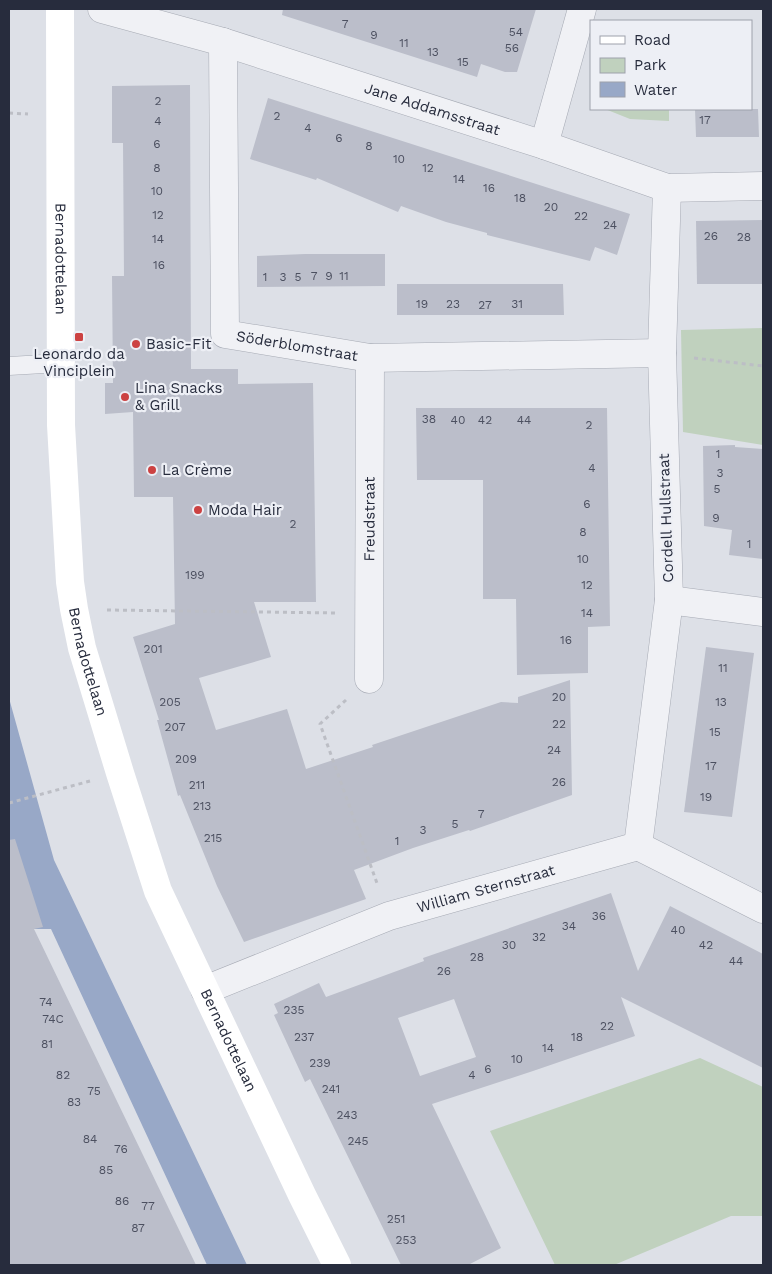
<svg xmlns="http://www.w3.org/2000/svg" width="772" height="1274" viewBox="0 0 772 1274" font-family="'Work Sans',sans-serif">
  <style>
    .green { fill: #c0d1be }
    .water { fill: #98a8c7 }
    .building { fill: #bbbeca; fill-rule: evenodd }
    .lines { fill: none; stroke-linecap: round; stroke-linejoin: round }
    .lane-casing { stroke: #a6aab4; stroke-width: 19 }
    .street-casing { stroke: #a6aab4; stroke-width: 29 }
    .path { stroke: #bcbec5; stroke-width: 3; stroke-dasharray: 4 4; stroke-linecap: butt }
    .lane { stroke: #f0f1f5; stroke-width: 18 }
    .street { stroke: #f0f1f5; stroke-width: 28 }
    .secondary { stroke: #fff; stroke-width: 28 }
    .poi-dot { fill: #cc4242; stroke: #edeff5; stroke-width: 2 }
    .labels { text-anchor: middle; stroke-width: 4.5; stroke-linejoin: round; paint-order: stroke }
    .number-label { font-size: 12px; fill: #4c5060 }
    .street-label { font-size: 15px; fill: #272c3d; stroke: #edeff5 }
    .poi-label { font-size: 15px; fill: #272c3d; stroke: #edeff5; text-anchor: start }
  </style>
  <rect width="100%" height="100%" fill="#dde0e7"/>
  <g class="green">
    <path d="M605 109H669V121L630 119Z"/>
    <path d="M763 328V445L683 432 681 330Z"/>
    <path d="M700 1058 763 1087V1216H731L614 1265H555L490 1131Z"/>
  </g>
  <path class="water" d="M9 698 54 860 247 1265H207L51 929H34L9 838Z"/>
  <g class="building">
    <path d="M283 9H536L517 72H505L481 64 477 77 282 15Z"/>
    <path d="M190 85 191 369H238V384L313 383 316 602H254L271 657 199 678 216 730 287 709 306 769 373 747 372 745 501 702 518 703V697L570 680 572 795 470 831 469 830 413 848 354 870 366 899 244 942 217 886 180 795 178 796 157 720H159L133 637 175 624 173 497H134L133 412 105 414V383H113L112 276H124L123 143H112V86Z"/>
    <path d="M268 98 630 214 617 255 595 247 590 261 487 235V233L446 222 401 206 398 212 317 178 316 180 250 159Z"/>
    <path d="M695 109H758L759 137H696Z"/>
    <path d="M763 220V284H697L696 221Z"/>
    <path d="M305 254H385V286L257 287V256Z"/>
    <path d="M397 284H563L564 315H397Z"/>
    <path d="M416 408H607L610 626 588 627V673L517 675 516 599H483V480H417Z"/>
    <path d="M735 445V447L763 449V559L729 555 732 530 704 526 703 446Z"/>
    <path d="M706 647 754 653 732 817 684 812Z"/>
    <path d="M15 839 43 927 34 929 196 1265H9V840Z"/>
    <path d="M611 893 638 971 670 906 763 954V1068L621 997 635 1036 533 1071 432 1104 501 1248 468 1265H401L310 1079 305 1082 274 1015 278 1013 274 1004 319 983 326 997 424 961 423 958ZM454 999 476 1057 420 1076 398 1018Z"/>
  </g>
  <g class="lines">
    <g class="lane-casing">
      <path id="lane" d="M9 366 61 363"/>
    </g>
    <g class="street-casing">
      <g id="street">
        <path id="s1" d="M102 9 223 42 544 145 667 188 763 186"/>
        <path id="s2" d="M223 42 225 334 370 358 662 353"/>
        <path d="M544 145 582 9"/>
        <path d="M669 600 763 612"/>
        <path id="s3" d="M369 679 370 358"/>
        <path d="M638 846 669 600 662 353 667 188"/>
        <path id="s4" d="M205 990 389 916 638 846 763 909"/>
      </g>
    </g>
    <g class="path">
      <path d="M9 113 28 114"/>
      <path d="M694 358 763 366"/>
      <path d="M107 610 339 613"/>
      <path d="M346 700 320 724 378 886"/>
      <path d="M9 803 90 781"/>
    </g>
    <use href="#lane" class="lane"/>
    <use href="#street" class="street"/>
    <path class="secondary" id="s5" d="M60 9 61 425 70 582 74 609 82 648 120 773 158 891 302 1195 337 1265"/>
  </g>
  <g class="poi-dot">
    <rect x="74" y="332" width="10" height="10" rx="2.5"/>
    <circle cx="136" cy="344" r="5"/>
    <circle cx="125" cy="397" r="5"/>
    <circle cx="152" cy="470" r="5"/>
    <circle cx="198" cy="510" r="5"/>
  </g>
  <g class="labels">
    <g class="number-label">
      <text x="345" y="28">7</text>
      <text x="516" y="36">54</text>
      <text x="374" y="39">9</text>
      <text x="404" y="47">11</text>
      <text x="512" y="52">56</text>
      <text x="433" y="56">13</text>
      <text x="463" y="66">15</text>
      <text x="158" y="105">2</text>
      <text x="277" y="120">2</text>
      <text x="705" y="124">17</text>
      <text x="158" y="125">4</text>
      <text x="308" y="132">4</text>
      <text x="339" y="142">6</text>
      <text x="157" y="148">6</text>
      <text x="369" y="150">8</text>
      <text x="399" y="163">10</text>
      <text x="157" y="172">8</text>
      <text x="428" y="172">12</text>
      <text x="459" y="183">14</text>
      <text x="489" y="192">16</text>
      <text x="157" y="195">10</text>
      <text x="520" y="202">18</text>
      <text x="551" y="211">20</text>
      <text x="158" y="219">12</text>
      <text x="581" y="220">22</text>
      <text x="610" y="229">24</text>
      <text x="711" y="240">26</text>
      <text x="744" y="241">28</text>
      <text x="158" y="243">14</text>
      <text x="159" y="269">16</text>
      <text x="314" y="280">7</text>
      <text x="329" y="280">9</text>
      <text x="344" y="280">11</text>
      <text x="265" y="281">1</text>
      <text x="283" y="281">3</text>
      <text x="298" y="281">5</text>
      <text x="422" y="308">19</text>
      <text x="453" y="308">23</text>
      <text x="517" y="308">31</text>
      <text x="485" y="309">27</text>
      <text x="429" y="423">38</text>
      <text x="458" y="424">40</text>
      <text x="485" y="424">42</text>
      <text x="524" y="424">44</text>
      <text x="589" y="429">2</text>
      <text x="718" y="458">1</text>
      <text x="592" y="472">4</text>
      <text x="720" y="477">3</text>
      <text x="717" y="493">5</text>
      <text x="587" y="508">6</text>
      <text x="716" y="522">9</text>
      <text x="293" y="528">2</text>
      <text x="583" y="536">8</text>
      <text x="749" y="548">1</text>
      <text x="583" y="563">10</text>
      <text x="195" y="579">199</text>
      <text x="587" y="589">12</text>
      <text x="587" y="617">14</text>
      <text x="566" y="644">16</text>
      <text x="153" y="653">201</text>
      <text x="723" y="672">11</text>
      <text x="559" y="701">20</text>
      <text x="170" y="706">205</text>
      <text x="721" y="706">13</text>
      <text x="559" y="728">22</text>
      <text x="175" y="731">207</text>
      <text x="715" y="736">15</text>
      <text x="554" y="754">24</text>
      <text x="186" y="763">209</text>
      <text x="711" y="770">17</text>
      <text x="559" y="786">26</text>
      <text x="197" y="789">211</text>
      <text x="706" y="801">19</text>
      <text x="202" y="810">213</text>
      <text x="481" y="818">7</text>
      <text x="455" y="828">5</text>
      <text x="423" y="834">3</text>
      <text x="213" y="842">215</text>
      <text x="397" y="845">1</text>
      <text x="599" y="920">36</text>
      <text x="569" y="930">34</text>
      <text x="678" y="934">40</text>
      <text x="539" y="941">32</text>
      <text x="509" y="949">30</text>
      <text x="706" y="949">42</text>
      <text x="477" y="961">28</text>
      <text x="736" y="965">44</text>
      <text x="444" y="975">26</text>
      <text x="46" y="1006">74</text>
      <text x="294" y="1014">235</text>
      <text x="53" y="1023">74C</text>
      <text x="607" y="1030">22</text>
      <text x="304" y="1041">237</text>
      <text x="577" y="1041">18</text>
      <text x="47" y="1048">81</text>
      <text x="548" y="1052">14</text>
      <text x="517" y="1063">10</text>
      <text x="320" y="1067">239</text>
      <text x="488" y="1073">6</text>
      <text x="63" y="1079">82</text>
      <text x="472" y="1079">4</text>
      <text x="331" y="1093">241</text>
      <text x="94" y="1095">75</text>
      <text x="74" y="1106">83</text>
      <text x="347" y="1119">243</text>
      <text x="90" y="1143">84</text>
      <text x="358" y="1145">245</text>
      <text x="121" y="1153">76</text>
      <text x="106" y="1174">85</text>
      <text x="122" y="1205">86</text>
      <text x="148" y="1210">77</text>
      <text x="396" y="1223">251</text>
      <text x="138" y="1232">87</text>
      <text x="406" y="1244">253</text>
    </g>
    <g class="street-label">
      <text dy="5" stroke="none"><textPath href="#s1" startOffset="345">Jane Addamsstraat</textPath></text>
      <text dy="5" stroke="none"><textPath href="#s5" startOffset="250">Bernadottelaan</textPath></text>
      <text dy="5" stroke="none"><textPath href="#s2" startOffset="365">Söderblomstraat</textPath></text>
      <text transform="translate(666 518) rotate(-92)" y="5">Cordell Hullstraat</text>
      <text dy="5" stroke="none"><textPath href="#s3" startOffset="160">Freudstraat</textPath></text>
      <text dy="5" stroke="none"><textPath href="#s5" startOffset="655">Bernadottelaan</textPath></text>
      <text dy="5" stroke="none"><textPath href="#s4" startOffset="299">William Sternstraat</textPath></text>
      <text dy="5" stroke="none"><textPath href="#s5" startOffset="1060">Bernadottelaan</textPath></text>
    </g>
    <g class="poi-label">
      <text x="146" y="349">Basic-Fit</text>
      <text x="79" y="359" text-anchor="middle">Leonardo da<tspan x="79" dy="17">Vinciplein</tspan></text>
      <text x="135" y="393">Lina Snacks<tspan x="135" dy="17">&amp; Grill</tspan></text>
      <text x="162" y="475">La Crème</text>
      <text x="208" y="515">Moda Hair</text>
    </g>
  </g>
  <rect width="772" height="1274" fill="none" stroke="#272c3d" stroke-width="20"/>
  <rect x="590" y="20" width="162" height="90" fill="#edeff5" stroke="#9ea1ab"/>
  <rect x="600" y="36" width="25" height="8" fill="#ffffff" stroke="#9ea1ab"/>
  <text x="634" y="45" font-size="15" fill="#272c3d">Road</text>
  <rect x="600" y="58" width="25" height="15" fill="#c0d1be" stroke="#9ea1ab"/>
  <text x="634" y="70" font-size="15" fill="#272c3d">Park</text>
  <rect x="600" y="82" width="25" height="15" fill="#98a8c7" stroke="#9ea1ab"/>
  <text x="634" y="95" font-size="15" fill="#272c3d">Water</text>
</svg>
